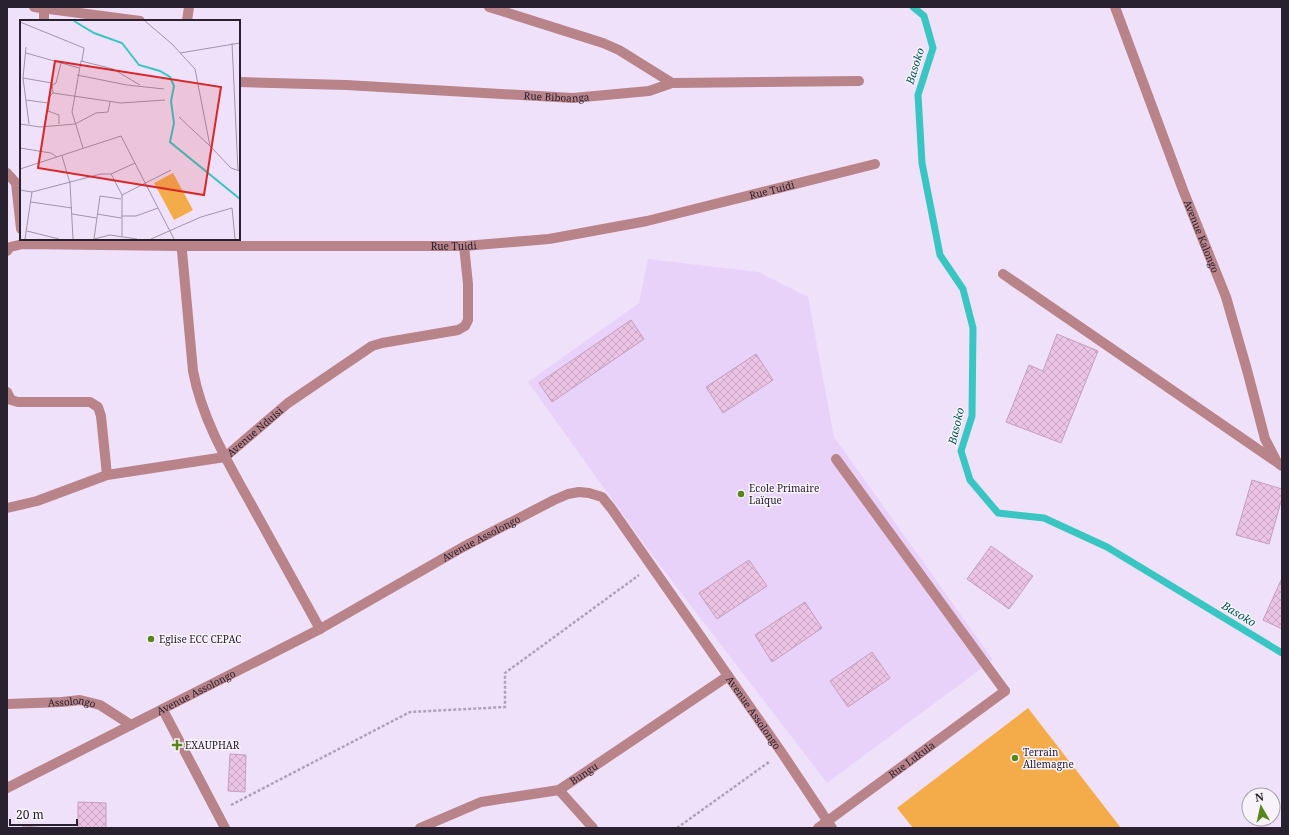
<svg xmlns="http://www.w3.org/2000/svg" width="1289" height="835" viewBox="0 0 1289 835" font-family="'Noto Serif',serif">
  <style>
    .built { fill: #e9d2f9 }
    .pitch { fill: #f4ac4b }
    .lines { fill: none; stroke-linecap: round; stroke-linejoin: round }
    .stream { stroke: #39c6c2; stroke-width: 7 }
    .building { fill: url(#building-cross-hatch); stroke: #c49ebe }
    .path { stroke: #afa2b8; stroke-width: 2.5; stroke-dasharray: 3 2; stroke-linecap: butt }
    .lane { stroke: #b88389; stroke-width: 10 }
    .street { stroke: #b88389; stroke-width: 10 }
    .poi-dot { fill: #56871b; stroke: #f8f3fb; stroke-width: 1.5 }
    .labels { text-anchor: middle; stroke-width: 3; stroke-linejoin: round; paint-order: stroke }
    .street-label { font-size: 10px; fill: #2a2130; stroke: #f8f3fb }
    .poi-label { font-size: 10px; fill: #2a2130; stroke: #f8f3fb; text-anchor: start }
    .water-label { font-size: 11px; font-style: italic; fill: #005553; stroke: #f8f3fb }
    .inset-river { fill: none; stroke: #39c6c2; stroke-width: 2 }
    .inset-road { fill: none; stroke: #a194a9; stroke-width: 1 }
    .view { fill: #d62828; fill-opacity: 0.15; stroke: #d62828; stroke-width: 2 }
    .inset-edge { fill: none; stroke: #2a2130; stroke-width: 2 }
  </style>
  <defs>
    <pattern id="building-cross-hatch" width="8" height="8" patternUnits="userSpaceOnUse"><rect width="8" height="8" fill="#ebc4e5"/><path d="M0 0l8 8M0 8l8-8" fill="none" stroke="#caa8c5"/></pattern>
  </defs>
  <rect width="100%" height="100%" fill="#f0e1fa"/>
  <path class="built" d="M648 259 758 272 808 297 834 437 993 660 827 783 649 551 528 382 639 303Z"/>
  <path class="pitch" d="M1028 708 1121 828H913L897 808Z"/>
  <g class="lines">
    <path class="stream" d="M913 7 924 16 933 48 918 95 922 163 940 255 963 289 973 328 972 416 961 451 970 480 998 513 1044 518 1107 547 1282 653"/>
  </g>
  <g class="building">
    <path d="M631 320 644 339 552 402 539 383Z"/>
    <path d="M1057 334 1098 351 1061 443 1006 422 1029 365 1043 371Z"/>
    <path d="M756 354 773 380 723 413 706 387Z"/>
    <path d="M1252 480 1282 489V498L1269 544 1236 535Z"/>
    <path d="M991 546 1033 576 1009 609 967 579Z"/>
    <path d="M749 560 767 586 717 619 699 593Z"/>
    <path d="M1282 578V629L1263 620Z"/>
    <path d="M805 602 822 628 772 662 755 635Z"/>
    <path d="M872 652 890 678 848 707 830 681Z"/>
    <path d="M230 754 246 755 245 792 228 791Z"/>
    <path d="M78 802 106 803V828H78Z"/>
    <path d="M23 826 49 828H23Z"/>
  </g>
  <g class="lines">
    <g class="path">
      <path d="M231 805 410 712 505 707V673L639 575"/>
      <path d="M677 828 769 762"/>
    </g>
    <path class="lane" d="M836 459 1005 691"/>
    <g class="street">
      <path d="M34 7 140 21"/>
      <path d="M489 7 603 43 619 50 672 83"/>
      <path id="s1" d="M1115 7 1183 190 1226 297 1247 370 1265 439 1277 462 1282 466"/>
      <path d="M44 21V9"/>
      <path d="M187 21 189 7"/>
      <path id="s2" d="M239 82 346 85 573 98 649 91 672 83 859 81"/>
      <path d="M7 173 16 183 21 229"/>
      <path d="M181 240 193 371C202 419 227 461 251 504 274 546 297 587 320 629"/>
      <path id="s3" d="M7 251 10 247 23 244 181 246H464L549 239 647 221 875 164"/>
      <path d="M1003 274 1275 461"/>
      <path d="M7 392 11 400 18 402H90L98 407 101 416 107 475"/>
      <path id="s4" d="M7 508 37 501 107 475 225 457 288 403 372 346 382 343 458 330 465 326 468 320V284L464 246"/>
      <path id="s5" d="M7 704 62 702 80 700 100 705 131 725"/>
      <path d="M163 710 225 828"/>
      <path id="s6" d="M7 788 320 629 463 547 554 500 568 494 579 492 589 493 602 497 611 508 782 753 832 828"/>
      <path d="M559 790 593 828"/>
      <path id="s7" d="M420 828 481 802 559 790 728 676"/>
      <path id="s8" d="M818 828 1005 691"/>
    </g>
  </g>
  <g class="poi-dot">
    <circle cx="741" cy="494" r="4"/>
    <circle cx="151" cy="639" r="4"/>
    <path d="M175 739h4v4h4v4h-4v4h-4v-4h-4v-4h4z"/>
    <circle cx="1015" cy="758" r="4"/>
  </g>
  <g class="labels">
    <g class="street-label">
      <text dy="4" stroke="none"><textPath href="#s2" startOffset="318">Rue Biboanga</textPath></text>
      <text dy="4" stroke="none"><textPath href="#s3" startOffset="773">Rue Tuidi</textPath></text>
      <text dy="4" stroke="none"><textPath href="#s1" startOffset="245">Avenue Kalongo</textPath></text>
      <text dy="4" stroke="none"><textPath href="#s3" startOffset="449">Rue Tuidi</textPath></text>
      <text dy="4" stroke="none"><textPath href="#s4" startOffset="264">Avenue Nduisi</textPath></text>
      <text dy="4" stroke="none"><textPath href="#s6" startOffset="536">Avenue Assolongo</textPath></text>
      <text dy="4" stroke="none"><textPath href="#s6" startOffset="212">Avenue Assolongo</textPath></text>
      <text dy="4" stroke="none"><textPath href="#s5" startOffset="65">Assolongo</textPath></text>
      <text dy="4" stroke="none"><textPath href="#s6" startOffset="932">Avenue Assolongo</textPath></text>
      <text dy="4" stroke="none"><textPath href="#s8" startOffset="116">Rue Lukula</textPath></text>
      <text dy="4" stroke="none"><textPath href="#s7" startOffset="175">Bungu</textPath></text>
    </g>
    <g class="poi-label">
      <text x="749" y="492">Ecole Primaire<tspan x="749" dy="12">Laïque</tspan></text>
      <text x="159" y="643">Eglise ECC CEPAC</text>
      <text x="185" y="749">EXAUPHAR</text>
      <text x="1023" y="756">Terrain<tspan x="1023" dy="12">Allemagne</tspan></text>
    </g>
    <g class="water-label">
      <text transform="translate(915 66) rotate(-73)" y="4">Basoko</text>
      <text transform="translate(956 426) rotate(-77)" y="4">Basoko</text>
      <text transform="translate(1239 614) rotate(31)" y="4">Basoko</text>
    </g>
  </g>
  <g transform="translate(20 20)">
    <rect width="220" height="220" fill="#f0e1fa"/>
    <path d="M153 153 173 190 154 200 134 163Z" fill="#f4ac4b"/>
    <path class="inset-river" d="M54 1 74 13 102 23 119 45 140 51 150 57 154 66 151 81 154 103 150 122 220 179"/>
    <path class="inset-road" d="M125 1 152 24 175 49 190 126 211 148 220 151M0 2 64 28 62 41M212 23 218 151M6 27 3 58 9 104M6 33 59 48M160 33 220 23M57 55 107 65 144 69M3 58 32 63 33 73M33 65 36 63 41 43M33 73 101 83 145 80M33 73 30 76 28 91 39 95V104M6 80 28 83M159 97 190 126M0 104 20 107 55 104 76 93 88 92 90 82M0 128 31 133 37 137M63 128 52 92 61 41 93 49 120 65M42 136 50 163 53 219M0 149 101 116 154 219M91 154 102 175V216M0 170 12 172 81 154H91L115 143M102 175 151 150M101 179 80 176 74 219 90 215 117 219M11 182 52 188M52 194 77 198M77 194 101 198M101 196H116L138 188M7 211 39 219M5 219 12 172M131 219 181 197 212 188 215 219"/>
    <path class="view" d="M35 41 201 67 184 175 18 148Z"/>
    <rect width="220" height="220" class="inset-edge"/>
  </g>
  <rect width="1289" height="835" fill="none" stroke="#2a2130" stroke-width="16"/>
  <g transform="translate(1261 807) rotate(351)"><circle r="19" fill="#f8f3fb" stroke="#a69faa"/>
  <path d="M0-3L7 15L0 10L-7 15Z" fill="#56871b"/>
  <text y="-6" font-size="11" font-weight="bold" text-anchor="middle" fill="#2a2130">N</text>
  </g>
  <path d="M10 819v6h67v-6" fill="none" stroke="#2a2130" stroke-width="2"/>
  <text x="16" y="819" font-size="12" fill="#2a2130" stroke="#f8f3fb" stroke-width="3" paint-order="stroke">20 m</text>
</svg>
